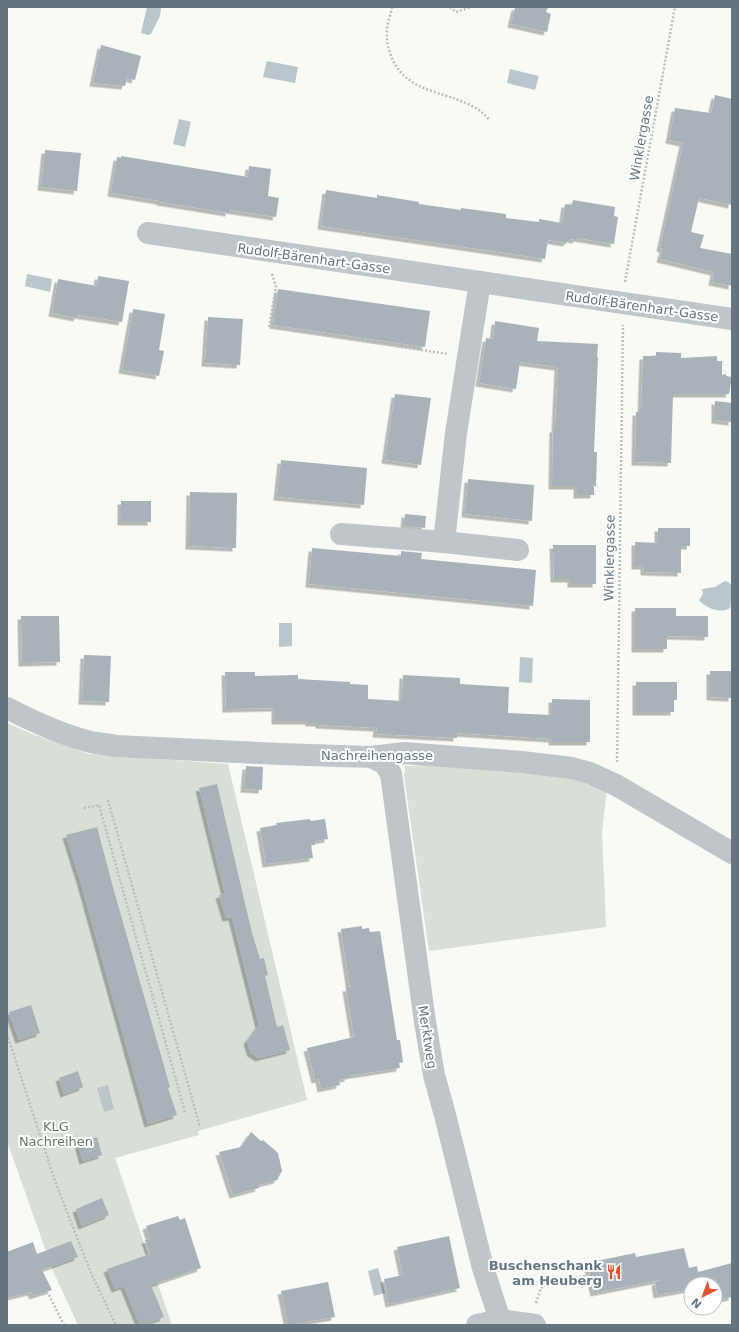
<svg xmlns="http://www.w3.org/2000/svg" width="739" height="1332" viewBox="0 0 739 1332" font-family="'DejaVu Sans',sans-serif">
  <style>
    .green { fill: #d9ded6 }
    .water { fill: #bac6ca }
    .building { fill: #a9b2b8; filter: url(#shadow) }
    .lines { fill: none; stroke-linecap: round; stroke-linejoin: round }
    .path { stroke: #bbbec1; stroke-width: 2.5; stroke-dasharray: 2 2; stroke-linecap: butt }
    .minor { stroke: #c0c5c9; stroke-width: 22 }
    .labels { text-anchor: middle; stroke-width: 4; stroke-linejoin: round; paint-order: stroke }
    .street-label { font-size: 13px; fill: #657681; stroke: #fff }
    .park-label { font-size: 13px; fill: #687963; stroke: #fff }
    .poi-label { font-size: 13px; font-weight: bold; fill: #657681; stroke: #fff; text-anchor: end }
  </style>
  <defs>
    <filter id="shadow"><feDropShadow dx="-3.5" dy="3.5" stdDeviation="0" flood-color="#0004"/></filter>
  </defs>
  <rect width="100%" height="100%" fill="#f9f9f6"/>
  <g class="green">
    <path d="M7 723 32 734 89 754 228 764 307 1100 198 1131 199 1135 115 1158 172 1325H78L53 1271 7 1141Z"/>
    <path d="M448 764 495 766 590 781 607 789 602 832 606 927 429 951 404 776 405 766Z"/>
  </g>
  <g class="water">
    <path d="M147 7H160L161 9 160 16 151 34 148 35 141 33Z"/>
    <path d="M267 61 298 67 295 83 263 77Z"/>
    <path d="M510 69 539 76 535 90 507 83Z"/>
    <path d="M179 119 191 122 185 147 173 144Z"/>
    <path d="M27 274 52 279 50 292 25 286Z"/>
    <path d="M725 581 728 582 732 585V602L730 604 731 607C723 615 705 608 699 600L703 594 702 589 715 587Z"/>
    <path d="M279 623H292V646L279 647Z"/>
    <path d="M520 657 533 658 532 683 519 682Z"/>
    <path d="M108 1085 114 1109 104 1112 97 1088Z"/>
    <path d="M378 1268 385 1293 374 1296 368 1271Z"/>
  </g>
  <g class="building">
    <path d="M515 7H548L546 12 551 14 547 32 511 24Z"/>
    <path d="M101 45 141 56 135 80 127 78 125 86 93 83Z"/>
    <path d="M715 95 732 99V205L699 198 691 232 704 235 700 248 732 254V286L712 282 714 272 660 259 663 249 660 248 683 143 669 140 675 108 711 113Z"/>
    <path d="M45 150 81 153 77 191 41 187Z"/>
    <path d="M121 156 248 177 249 166 271 169 268 196 279 198 276 217 229 210V213L160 202V201L111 193 117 157 121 158Z"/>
    <path d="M326 190 377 198V195L419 202V204L461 210V208L506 214V218L539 222V219L562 223 565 204 572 205 573 200 615 207 614 216 618 217 614 244 577 238 576 240 570 239 566 243 548 240 545 259 321 226Z"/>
    <path d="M98 276 129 281 122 322 78 315 77 318 52 313 58 279 97 286Z"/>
    <path d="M278 289 430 311 425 347 273 325Z"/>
    <path d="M133 309 165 314 159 350 164 351 159 376 122 370Z"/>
    <path d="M208 317 243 319 240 365 205 363Z"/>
    <path d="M495 321 539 328 537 341 598 344 597 357H598L594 452H597L596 486H594V495H577V486H552L553 429H555L558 367 520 362 516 389 479 383 486 338 493 339Z"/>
    <path d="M656 352 681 353V358L717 356V361H722V375L726 374V376L732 377 729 394H673L671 463 635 462 636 412H641L643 356H656Z"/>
    <path d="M395 394 431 398 421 465 385 460Z"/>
    <path d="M715 401 732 403V422L715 420Z"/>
    <path d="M281 460 367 468 364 505 277 497Z"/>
    <path d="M468 479 534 485 532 521 465 514Z"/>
    <path d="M190 492 237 493 236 548 189 546Z"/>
    <rect x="121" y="501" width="30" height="21"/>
    <path d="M405 514 426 516 425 528 404 526Z"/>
    <path d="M658 528H690V546H681V573L644 572V566H635V542L658 543Z"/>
    <path d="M553 545H596V584H571V579H554Z"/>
    <path d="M312 548 401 556V551L422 553 421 559 536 570 533 606 309 584Z"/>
    <path d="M635 608H676V616H708V637L667 636V649H635Z"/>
    <path d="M21 616H59L60 662 22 663Z"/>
    <path d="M84 655 111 656 109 702 82 701Z"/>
    <path d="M710 671H732V698L710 697Z"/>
    <path d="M225 672H255V676L298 675V679L350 682V684L368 685V699L402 701 403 675 460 678V684L509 687 508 713 552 715V699L590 700V742H552V739L457 733V738L376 734 377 728 319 725V723H309V721H275V708L226 709Z"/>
    <path d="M636 682H677V700H674V712H636Z"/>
    <path d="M246 766 263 767 262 790 244 789Z"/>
    <path d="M217 784 252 933 260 959 264 958 268 975 265 976 277 1027 283 1025 290 1050 259 1058 251 1053 247 1041 259 1025 232 917 226 918 219 895 225 893 199 788Z"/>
    <path d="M310 819 311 821 325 819 328 839 315 841V845H311L313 858 266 864 260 828 277 825 276 823Z"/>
    <path d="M97 827 114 891 170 1087 168 1088 177 1115 148 1124 81 883 66 835Z"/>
    <path d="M362 926V929L369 928 370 932 380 931 397 1040H400L403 1062 399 1063 400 1068 348 1076V1078L339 1080 340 1085 321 1089 319 1079 315 1080 307 1048 354 1037 346 988H350L341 929Z"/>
    <path d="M31 1005 40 1033 19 1040 9 1012Z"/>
    <path d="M78 1071 83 1087 64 1094 59 1078Z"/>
    <path d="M251 1132 261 1141 263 1140 278 1153 282 1171 277 1180 258 1185 259 1188 233 1195 219 1152 241 1147Z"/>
    <path d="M97 1137 102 1155 83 1161 78 1143Z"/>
    <path d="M102 1198 109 1215 82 1226 76 1209Z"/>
    <path d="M178 1216 180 1220 185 1218 201 1268 151 1285 164 1317 144 1325H140L124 1286 115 1289 107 1269 150 1254 145 1240 150 1239 146 1226Z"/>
    <path d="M449 1236 460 1288 389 1304 384 1279 403 1275 397 1247Z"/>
    <path d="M71 1241 78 1257 42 1270 52 1290 33 1296 31 1292 7 1298V1252L33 1242 37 1254Z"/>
    <path d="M684 1248 689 1268 697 1266 698 1272 732 1263V1297L715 1301V1284H691V1289L657 1295 655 1282 660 1281V1280L594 1293 587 1263 635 1253 636 1257Z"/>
    <path d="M328 1282 335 1317 288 1325 281 1291Z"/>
  </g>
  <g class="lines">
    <g class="path">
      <path d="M392 7C391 14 388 21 387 28 385 46 393 68 408 79 420 89 442 94 456 99 468 104 482 109 489 120"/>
      <path d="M450 7 456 12 471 7"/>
      <path d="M272 274 276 287 269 327 448 354"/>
      <path d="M625 282 675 7"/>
      <path d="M617 762 623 325"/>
      <path d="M108 800 200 1127"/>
      <path d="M84 808 99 805 185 1112"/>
      <path d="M7 1034 55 1181 90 1271 116 1325"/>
      <path d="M49 1295 64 1325"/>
      <path d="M536 1303 541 1288 550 1282 590 1275"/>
    </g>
    <g class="minor">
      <path d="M148 233 732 319"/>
      <path d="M341 534 444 542 518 550"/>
      <path d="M444 542 456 433 480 282"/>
      <path d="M7 708C34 722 62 735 91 742 99 744 108 744 116 746L279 754 372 757 404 753 522 762 572 768 590 773 616 785 732 853"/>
      <path d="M372 757 385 764 391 774 425 1022 434 1075 445 1115 483 1268 500 1320"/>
      <path d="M477 1325 500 1320 535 1325"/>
    </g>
  </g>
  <defs>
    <g id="restaurant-bare" transform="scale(1.2)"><path d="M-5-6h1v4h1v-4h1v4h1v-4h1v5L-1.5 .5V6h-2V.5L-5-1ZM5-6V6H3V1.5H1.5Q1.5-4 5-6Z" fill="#df5130" stroke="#fff" stroke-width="2.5" paint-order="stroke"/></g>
  </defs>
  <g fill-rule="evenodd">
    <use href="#restaurant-bare" x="614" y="1272"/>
  </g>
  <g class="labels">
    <g class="street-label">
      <text transform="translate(641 138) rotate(-80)" y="5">Winklergasse</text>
      <text transform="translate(314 258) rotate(8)" y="5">Rudolf-Bärenhart-Gasse</text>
      <text transform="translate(642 306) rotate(8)" y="5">Rudolf-Bärenhart-Gasse</text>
      <text transform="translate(609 558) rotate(-89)" y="5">Winklergasse</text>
      <text x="377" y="760">Nachreihengasse</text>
      <text transform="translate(428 1037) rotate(81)" y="5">Merktweg</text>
    </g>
    <g class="park-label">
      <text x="56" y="1131">KLG<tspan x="56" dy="15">Nachreihen</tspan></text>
    </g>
    <g class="poi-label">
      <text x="602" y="1270">Buschenschank<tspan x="602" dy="15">am Heuberg</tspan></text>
    </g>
  </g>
  <rect width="739" height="1332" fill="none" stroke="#657681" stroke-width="16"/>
  <g transform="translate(703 1296) rotate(222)"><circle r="19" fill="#ffffff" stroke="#c1c8cd"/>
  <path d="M0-3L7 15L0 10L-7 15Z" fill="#df5130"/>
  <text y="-6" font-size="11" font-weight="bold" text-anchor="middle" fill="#657681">N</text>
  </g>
</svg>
